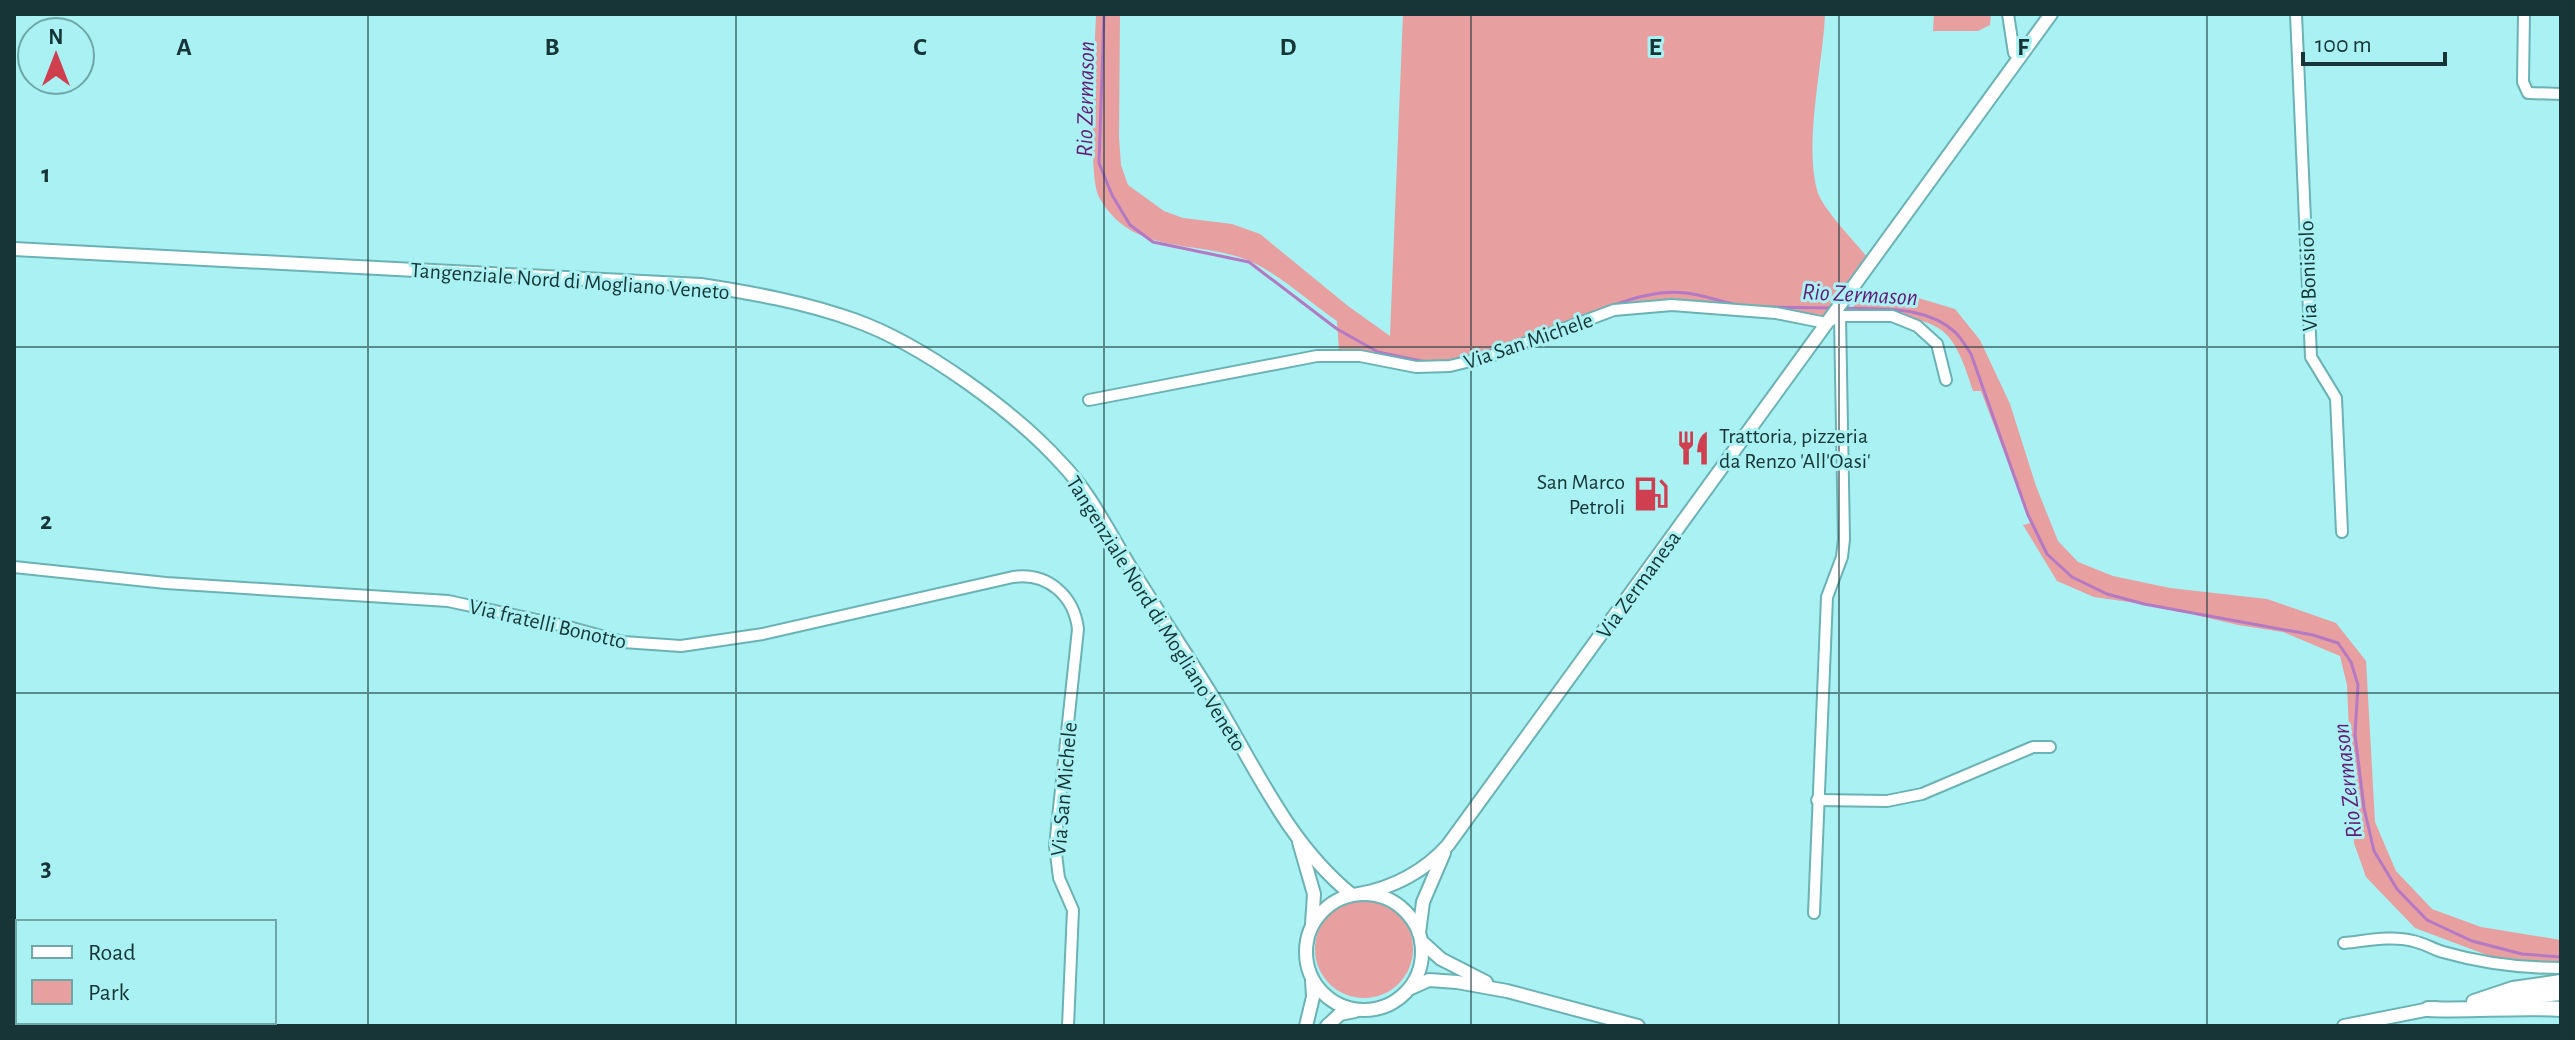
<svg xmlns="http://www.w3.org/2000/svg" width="2575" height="1040" viewBox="0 0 2575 1040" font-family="'Alegreya Sans',sans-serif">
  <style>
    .green { fill: #e79fa0 }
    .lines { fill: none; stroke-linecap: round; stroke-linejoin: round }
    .stream { stroke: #b379c4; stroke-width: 3 }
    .minor-casing { stroke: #6bb2b4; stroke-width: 14 }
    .major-casing { stroke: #6bb2b4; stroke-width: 16 }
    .highway-casing { stroke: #6bb2b4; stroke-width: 18 }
    .minor { stroke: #fff; stroke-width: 10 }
    .major { stroke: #fff; stroke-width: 12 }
    .highway { stroke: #fff; stroke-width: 14 }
    .grid { fill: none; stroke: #173536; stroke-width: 2; stroke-opacity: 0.55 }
    .labels { text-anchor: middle; stroke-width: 6; stroke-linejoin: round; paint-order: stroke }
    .street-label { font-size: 22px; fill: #173536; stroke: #a9f1f3 }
    .poi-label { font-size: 22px; fill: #173536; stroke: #a9f1f3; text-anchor: start }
    .water-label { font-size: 24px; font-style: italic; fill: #641b77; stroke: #a9f1f3 }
    .grid-label { font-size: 26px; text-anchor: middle; font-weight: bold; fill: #173536; stroke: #a9f1f3; stroke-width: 6; stroke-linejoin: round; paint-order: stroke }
  </style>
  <rect width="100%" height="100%" fill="#a9f1f3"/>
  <g class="green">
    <path d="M1096 14H1120L1119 137 1121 165 1128 185 1164 211 1183 218 1232 224 1260 234 1348 306 1390 336 1403 14H1825C1823 64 1803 147 1818 193 1823 209 1856 243 1867 257L1826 316C1792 311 1758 309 1723 306 1688 303 1650 296 1614 305 1569 316 1528 343 1484 355 1436 369 1387 359 1339 351L1337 321C1309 302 1276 271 1245 259 1193 240 1131 255 1099 197 1087 175 1095 46 1096 14Z"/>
    <path d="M1934 14H1991L1990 25 1978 31H1933Z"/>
    <path d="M1865 290 1915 297 1955 309 1980 340 2010 404 2036 486 2058 541 2078 562 2113 576 2170 588 2267 599 2336 623 2366 661 2375 822 2396 871 2432 909 2481 927 2561 940V965L2531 966 2487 955 2415 928 2366 877 2354 843 2347 685 2340 656 2283 632 2238 625 2157 606 2094 597 2057 581 2023 525 2031 523 1981 391H1973C1967 373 1960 349 1947 335 1929 315 1878 313 1852 309Z"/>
    <circle cx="1364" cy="949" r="49"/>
  </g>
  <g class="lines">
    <g class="stream">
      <path d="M1104 14 1099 163 1112 195 1130 225 1153 242 1249 262 1337 329 1378 352 1426 362"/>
      <path d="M1612 306C1640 295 1669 288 1698 295 1713 298 1726 303 1741 306"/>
      <path d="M1768 307 1833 308"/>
      <path d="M1844 308C1882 310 1927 305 1956 333 1962 339 1966 347 1971 354L2028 515 2047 554 2072 577 2107 594 2144 604 2313 635 2338 643 2351 662 2358 685 2355 735 2364 808 2374 851 2397 889 2427 920 2472 941 2522 954 2561 957"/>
    </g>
    <g class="minor-casing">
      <g id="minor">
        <path d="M2008 14 2014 53 2020 57"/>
        <path d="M2296 14 2311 357 2336 398 2342 532"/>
        <path d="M2524 14 2523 82 2528 93 2561 94"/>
        <path d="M1089 400 1317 356H1360L1416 367 1450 366 1491 356 1614 310 1672 305 1776 313 1826 323 1840 316H1892L1917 326 1937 344 1946 380"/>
        <path d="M14 567 166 583 448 601 565 626 623 642 681 646 763 634 1013 577C1048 572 1074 596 1078 629L1055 846 1059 878 1073 910 1068 1026"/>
        <path d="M1817 800 1887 801 1922 794 2033 747H2050"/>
        <path d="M1814 913 1827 597 1842 557 1844 539 1840 316"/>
        <path d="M2344 943C2366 941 2391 935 2413 941 2423 943 2433 949 2443 952 2481 963 2521 968 2561 968"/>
      </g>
    </g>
    <g class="major-casing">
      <g id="major">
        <path d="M14 249 701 285C752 293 804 302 854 320 922 344 1014 411 1062 464 1091 494 1110 535 1132 570 1161 617 1192 662 1220 709 1259 775 1291 846 1352 895"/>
        <path d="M1299 842 1314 894 1312 924"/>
        <path d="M1359 894C1393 888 1425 871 1448 845L2051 14"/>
        <circle cx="1364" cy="952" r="58"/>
        <path d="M1419 933 1423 902 1444 853"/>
        <path d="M1421 941 1441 959 1486 982"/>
        <path d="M1411 988 1429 980 1457 982 1507 991 1638 1026"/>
        <path d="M2493 1000 2561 994"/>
        <path d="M1306 1026 1313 997 1312 980"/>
        <path d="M1327 1026 1340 1014 1355 1011"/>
        <path d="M2344 1026 2435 1008"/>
      </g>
    </g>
    <g class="highway-casing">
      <g id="highway">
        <path d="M2474 1002 2513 989 2561 982"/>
        <path d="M2428 1009C2472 1011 2516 1006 2561 1009"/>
      </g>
    </g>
    <use href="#minor" class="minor"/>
    <use href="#major" class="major"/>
    <use href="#highway" class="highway"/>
  </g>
  <path class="grid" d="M368 14V1026M736 14V1026M1104 14V1026M1471 14V1026M1839 14V1026M2207 14V1026M14 347H2561M14 693H2561"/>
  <defs>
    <g id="restaurant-bare" transform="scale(2.76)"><path d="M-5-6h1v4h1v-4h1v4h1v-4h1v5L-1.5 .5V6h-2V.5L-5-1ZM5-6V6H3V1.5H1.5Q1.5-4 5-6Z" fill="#cf3f4f" stroke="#a9f1f3" stroke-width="2.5" paint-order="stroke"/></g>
    <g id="fuel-bare" transform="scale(2.76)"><path d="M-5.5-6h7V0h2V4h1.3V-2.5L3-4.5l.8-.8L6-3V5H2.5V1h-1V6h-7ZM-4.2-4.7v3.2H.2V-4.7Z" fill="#cf3f4f" stroke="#a9f1f3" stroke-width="2.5" paint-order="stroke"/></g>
  </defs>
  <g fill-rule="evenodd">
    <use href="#restaurant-bare" x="1693" y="448"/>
    <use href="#fuel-bare" x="1651" y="494"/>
  </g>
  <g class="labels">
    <g class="street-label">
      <text transform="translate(2307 276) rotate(-92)" y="8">Via Bonisiolo</text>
      <text transform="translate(570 280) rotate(4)" y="8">Tangenziale Nord di Mogliano Veneto</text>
      <text transform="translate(1528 340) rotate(-19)" y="8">Via San Michele</text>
      <text transform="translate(1638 584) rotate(-54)" y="8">Via Zermanesa</text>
      <text transform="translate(1157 613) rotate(58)" y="8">Tangenziale Nord di Mogliano Veneto</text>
      <text transform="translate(548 623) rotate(13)" y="8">Via fratelli Bonotto</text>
      <text transform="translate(1063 789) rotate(-85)" y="8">Via San Michele</text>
    </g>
    <g class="poi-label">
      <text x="1719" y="443">Trattoria, pizzeria<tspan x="1719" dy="25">da Renzo 'All'Oasi'</tspan></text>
      <text x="1625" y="489" text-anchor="end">San Marco<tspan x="1625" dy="25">Petroli</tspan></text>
    </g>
    <g class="water-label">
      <text transform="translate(1085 99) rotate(-89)" y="8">Rio Zermason</text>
      <text transform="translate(1860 294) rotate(3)" y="8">Rio Zermason</text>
      <text transform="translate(2347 781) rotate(-97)" y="8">Rio Zermason</text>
    </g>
  </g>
  <g class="grid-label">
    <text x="184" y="55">A</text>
    <text x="552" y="55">B</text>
    <text x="920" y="55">C</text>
    <text x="1288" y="55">D</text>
    <text x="1655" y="55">E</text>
    <text x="2023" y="55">F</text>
    <text x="46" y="182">1</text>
    <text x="46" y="529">2</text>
    <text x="46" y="876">3</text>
  </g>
  <rect width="2575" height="1040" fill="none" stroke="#173536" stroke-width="32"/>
  <rect x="16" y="920" width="260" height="104" fill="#a9f1f3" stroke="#6fa6a7" stroke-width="2"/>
  <rect x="32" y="946" width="40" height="12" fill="#ffffff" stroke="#6fa6a7" stroke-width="2"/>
  <text x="88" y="960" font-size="24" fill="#173536">Road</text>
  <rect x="32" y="980" width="40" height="24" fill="#e79fa0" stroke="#6fa6a7" stroke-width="2"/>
  <text x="88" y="1000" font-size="24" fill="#173536">Park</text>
  <g transform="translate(56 56)"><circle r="38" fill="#a9f1f3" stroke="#6fa6a7" stroke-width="2"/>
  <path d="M0-6L14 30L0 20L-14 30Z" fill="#cf3f4f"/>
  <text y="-12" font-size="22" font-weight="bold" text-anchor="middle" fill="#173536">N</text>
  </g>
  <path d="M2303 52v12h142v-12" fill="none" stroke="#173536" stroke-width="4"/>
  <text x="2315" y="52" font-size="24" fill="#173536" stroke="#a9f1f3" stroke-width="6" paint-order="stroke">100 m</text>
</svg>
